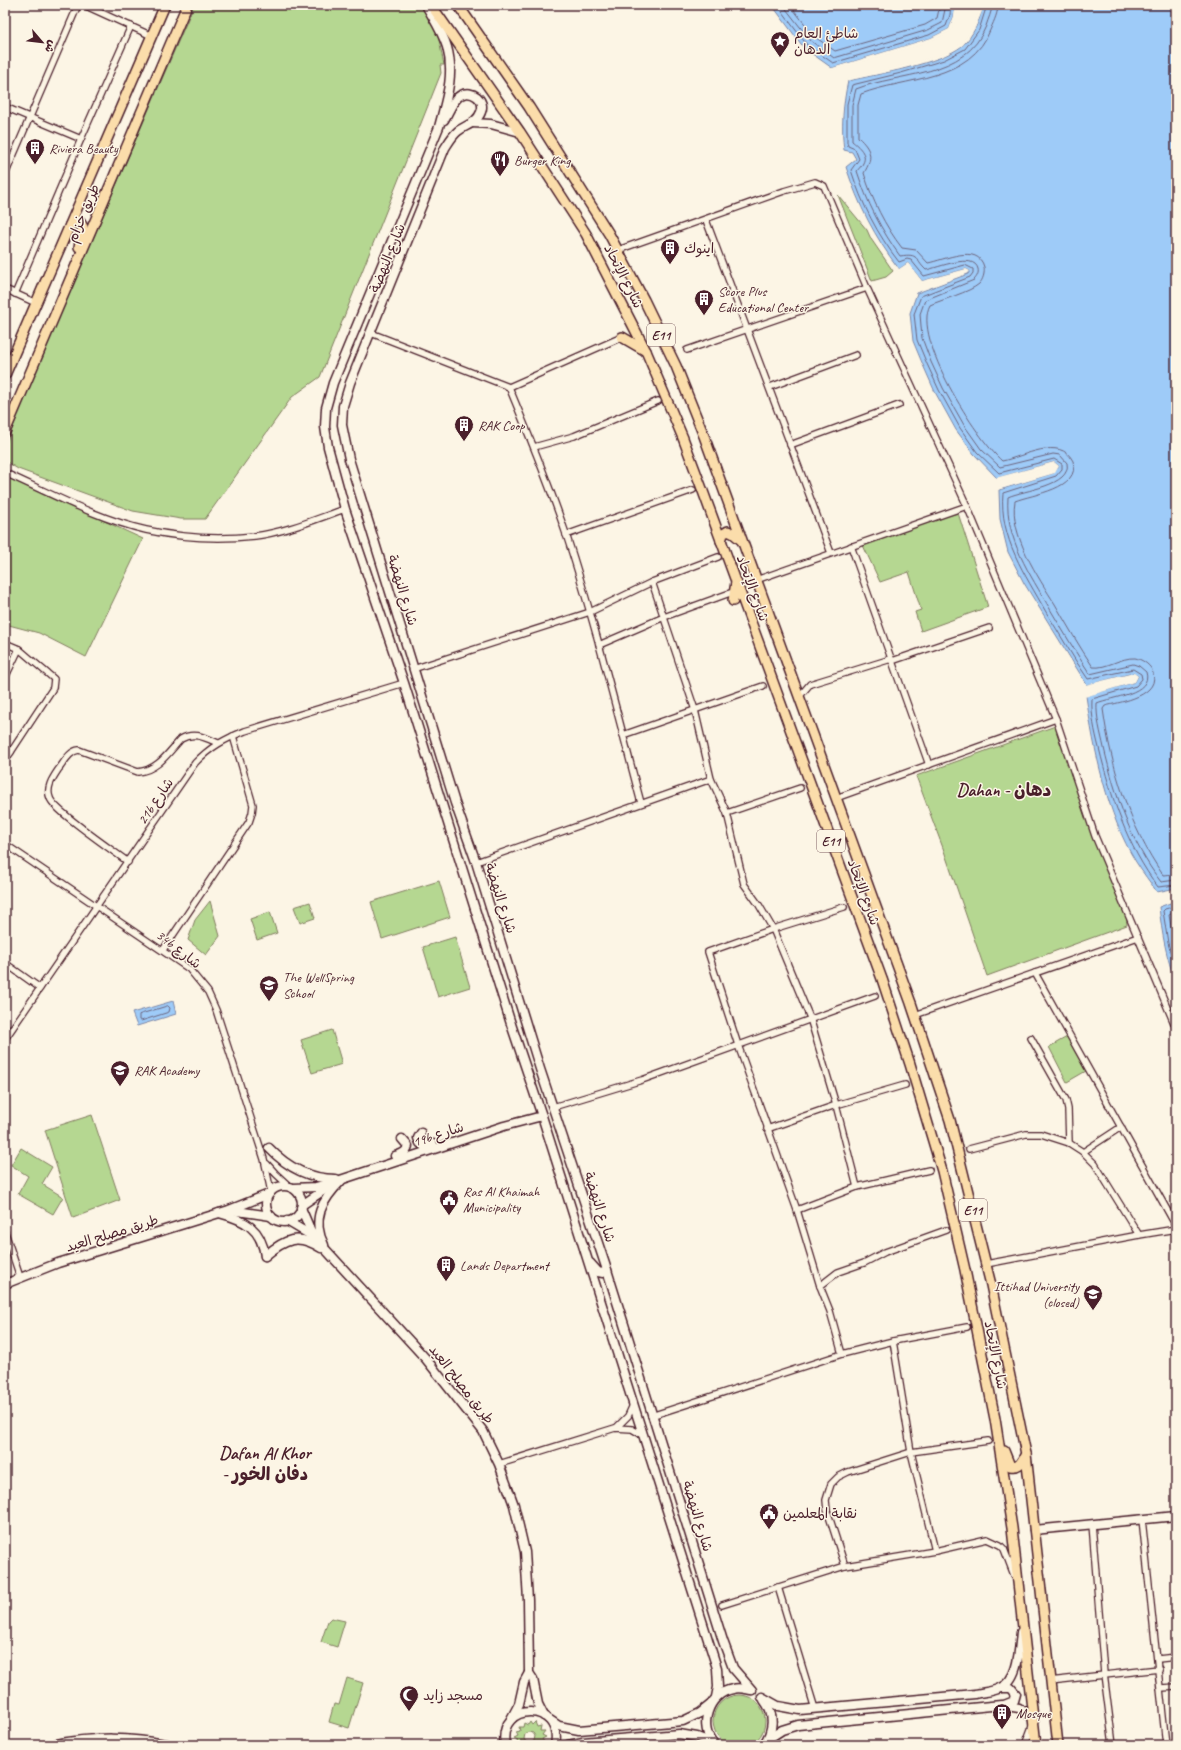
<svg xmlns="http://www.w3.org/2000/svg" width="1181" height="1750" viewBox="0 0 1181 1750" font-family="Caveat,'Playpen Sans Arabic',sans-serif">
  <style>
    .green { fill: #b5d791; stroke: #807b5e; fill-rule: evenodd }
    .water { fill: #9ecbf8; stroke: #7c86a6 }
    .pier { fill: #fcf5e5 }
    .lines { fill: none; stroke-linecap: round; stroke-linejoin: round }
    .shore { stroke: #6c647d; stroke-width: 1 }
    .street-casing { stroke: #4a1f2b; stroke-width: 8 }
    .secondary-casing { stroke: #4a1f2b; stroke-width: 11 }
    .primary-casing { stroke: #4a1f2b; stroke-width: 12 }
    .street { stroke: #fcf5e5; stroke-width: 5.5 }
    .secondary { stroke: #fcf5e5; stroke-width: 8 }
    .primary { stroke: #fbddab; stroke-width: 9 }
    .labels { text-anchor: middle; stroke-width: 3; stroke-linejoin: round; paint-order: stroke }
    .shield { fill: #fcf5e5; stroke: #7f5f63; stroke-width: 1 }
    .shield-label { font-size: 13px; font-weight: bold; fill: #4a1f2b }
    .poi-label { font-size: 14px; fill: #4a1f2b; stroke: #fcf5e5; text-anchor: start }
    .street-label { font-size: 14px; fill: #4a1f2b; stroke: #fcf5e5 }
    .district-label { font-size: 18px; font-weight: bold; fill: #4a1f2b; stroke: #fcf5e5 }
  </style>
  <rect width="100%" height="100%" fill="#fcf5e5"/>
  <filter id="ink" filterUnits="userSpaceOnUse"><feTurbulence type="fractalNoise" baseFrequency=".025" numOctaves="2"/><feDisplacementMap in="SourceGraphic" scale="8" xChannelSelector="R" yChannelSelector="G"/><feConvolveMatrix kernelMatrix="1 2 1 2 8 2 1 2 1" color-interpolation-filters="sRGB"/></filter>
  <g filter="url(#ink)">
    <g class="green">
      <path d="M194 5H420L437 30 444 65H440L441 73 320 377 292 397 205 519H181L133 511 18 469 5 461V446L31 382Z"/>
      <path d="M838 195 867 230 871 239 893 271 886 277 872 281Z"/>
      <path d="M5 475 143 539 86 657 39 633 5 624Z"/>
      <path d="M958 513 988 607 921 631 915 612 921 610 909 572 880 582 861 541Z"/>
      <path d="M1058 725 1102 848 1125 903 1127 925 987 976 943 848 916 776Z"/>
      <path d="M439 881 450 917 382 939 371 902Z"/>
      <path d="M210 901 220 936 206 955 188 940 195 920Z"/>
      <path d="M310 902 315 918 300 923 294 907Z"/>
      <path d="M270 912 277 933 257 940 250 919Z"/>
      <path d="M455 937 470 987 438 997 423 947Z"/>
      <path d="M332 1030 342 1064 312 1073 301 1040Z"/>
      <path d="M1067 1037 1086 1071 1067 1082 1049 1047Z"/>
      <path d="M92 1115 120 1200 73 1218 45 1130Z"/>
      <path d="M21 1148 52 1167 42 1184 63 1197 53 1214 18 1194 28 1176 11 1165Z"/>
      <path d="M331 1618 345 1621 337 1647 321 1642 328 1621Z"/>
      <path d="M347 1678 363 1683 349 1728 329 1722 334 1704 339 1705Z"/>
      <circle cx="739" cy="1721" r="26"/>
      <path d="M530 1722 532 1725 535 1722 537 1727 541 1726 540 1731H545L542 1735 546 1737 542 1739 545 1743 540 1745 516 1744 518 1740 514 1738 518 1736 516 1732 520 1731 519 1727H523L524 1723 528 1725ZM528 1732 533 1733 535 1736 534 1741 531 1743 526 1742 524 1739 525 1734Z"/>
    </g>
    <g class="water">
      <path d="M772 5H955L954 16 949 29 931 38 832 68 804 48Z"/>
      <path d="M983 5H1176V888L1157 892C1150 882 1143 873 1136 862 1107 815 1094 750 1086 696L1135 682 1138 676 1133 673 1087 685 1024 583 1008 552 1000 519 999 490 1054 473 1059 466 1054 462 997 478 974 454 956 430 935 392 923 365 913 341 910 313 917 293 968 274 970 271 966 269 922 281 908 263 899 269C874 236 859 206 846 167L856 159 852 152 844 150C841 127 843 104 848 81 878 74 940 64 962 46 973 37 981 18 983 5Z"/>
      <path d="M1176 901V982C1166 958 1162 933 1159 907Z"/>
      <path d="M173 1001 176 1014 137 1026 132 1013Z"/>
    </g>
    <g class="pier">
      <path d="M955 5H957L956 17 950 31 932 40 904 49 832 70 829 69 931 38 949 29 954 16Z"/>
      <path d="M981 5H983V9L975 28 963 45 943 56 900 69 846 81 848 79 899 67 942 55 962 44 974 27Z"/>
      <path d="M908 263 922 281 966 269 970 271 968 273 915 293 967 272 921 283 908 265 899 271 895 268 897 266 899 269Z"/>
      <path d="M1054 462 1059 466 1055 473 997 490 998 488 1053 471 1057 467 1054 465 998 480 995 478Z"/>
      <path d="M1134 673 1138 676 1135 682 1085 697 1086 694 1133 680 1136 677 1133 675 1087 687 1085 685Z"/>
    </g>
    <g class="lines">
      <g class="shore">
        <path d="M777 5 807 45 833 63 929 35 946 26 950 15 951 5"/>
        <path d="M783 5 811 41 834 58 928 30 942 23 946 5"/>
        <path d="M790 5 815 37 835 51 925 25 937 18 940 5"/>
        <path d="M987 5 979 30 965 49 944 60 901 73 852 85 847 104V142L848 146 855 149 859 159 851 170C862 204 877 234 899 262L907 259 911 260 924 276 965 265 973 269V273L970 277 921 296 914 314 917 340 927 364 939 390 960 428 977 452 999 473 1054 459 1062 464V469L1056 476 1003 493C999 538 1025 574 1046 612 1060 634 1073 658 1088 679L1133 669 1141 674 1142 679 1136 686 1092 699C1091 715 1095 732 1099 748 1111 797 1127 846 1158 887L1176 885"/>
        <path d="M992 5C992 12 988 19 986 26 966 78 899 72 856 89L852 105V141C858 146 868 154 863 163 862 166 859 168 857 171 867 202 881 230 900 256 920 253 914 259 926 270 937 268 974 252 978 269 979 273 977 277 974 280L925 300 920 314 922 338 931 362 943 388 964 425 981 449 1000 467 1053 454 1060 455 1067 463C1072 486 1023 490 1008 497 1005 539 1030 574 1050 609 1063 631 1076 653 1090 674L1133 664 1139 666 1146 672C1153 694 1111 697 1097 703 1096 717 1101 734 1104 748 1115 795 1131 843 1161 882L1176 880"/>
        <path d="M998 5C998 13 994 21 991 28 971 82 905 77 861 94L858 105V137C872 150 873 158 864 173 872 200 885 226 902 248L916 250 928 263C944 260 978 243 984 267 985 273 983 280 979 284 970 292 941 300 930 305 912 338 976 438 1002 461 1023 457 1060 435 1073 461 1081 489 1033 494 1015 501 1009 534 1038 577 1055 604 1067 625 1079 646 1093 667 1106 669 1121 657 1135 658 1141 659 1149 664 1152 670 1163 696 1120 702 1105 706L1103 709C1111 767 1129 826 1163 875L1176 874"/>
        <path d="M1176 906 1165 909 1163 911 1168 943 1176 972"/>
        <path d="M1176 911 1169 915 1176 954"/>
        <path d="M168 1006 170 1008 169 1012 141 1021 139 1020V1015Z"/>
      </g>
      <g class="street-casing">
        <g id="street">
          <path d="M84 5 152 36"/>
          <path d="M5 107 81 139 15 294"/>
          <path d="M81 139 131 26"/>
          <path d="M5 175 78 5"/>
          <path d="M706 220 831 553"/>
          <path d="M618 250 784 191 815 182 824 186 867 288 687 350"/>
          <path d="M867 288 967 506 1056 719 1095 836 1176 1028"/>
          <path d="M5 289 36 303"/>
          <path d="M371 333 509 387 622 337"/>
          <path d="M509 387C529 435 549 484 566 534 595 622 617 713 641 803"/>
          <path d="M770 387 856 355"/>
          <path d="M790 445 899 405"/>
          <path d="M534 447 574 436 658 401"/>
          <path d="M5 473C50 493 98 519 146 530 182 538 218 540 255 536 286 532 316 519 345 509"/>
          <path d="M566 535 693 490"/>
          <path d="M851 546 929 765"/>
          <path d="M756 580 967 506"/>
          <path d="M652 582 695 710 711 779 727 813 744 884 759 905 773 929 810 1018 836 1105 857 1187"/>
          <path d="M5 643 19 649 54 679 53 688 5 761"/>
          <path d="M599 645 664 617 730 593"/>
          <path d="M892 661 989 628"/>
          <path d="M413 669 590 612 652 582 718 557"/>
          <path d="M5 678 19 649"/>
          <path d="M799 697 810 684 891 659"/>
          <path d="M623 735 763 686"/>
          <path d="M5 748 11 752"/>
          <path d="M836 798 1056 719"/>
          <path d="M727 813 800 788"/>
          <path d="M5 844 189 969 208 992 216 1010 264 1159 271 1192"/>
          <path d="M128 862C114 851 54 811 50 798 46 788 52 779 58 770 64 763 69 751 79 750L138 772C158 770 168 753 181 739 194 731 206 738 218 743"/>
          <path d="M476 862 711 779"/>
          <path d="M163 950 249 822 252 813 253 805 233 736"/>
          <path d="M5 963 40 988"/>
          <path d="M1035 973 1176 1226"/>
          <path d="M915 1015 1138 937"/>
          <path d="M1031 1038 1066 1100 1068 1109 1069 1143"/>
          <path d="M5 1039 195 763C210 747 225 739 245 731L404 683"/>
          <path d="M553 1107 642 1080 875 996"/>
          <path d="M767 1129 836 1105 905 1085"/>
          <path d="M969 1149 1026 1134H1041L1069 1143 1083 1152 1095 1164 1139 1235"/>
          <path d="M1083 1152 1121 1127"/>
          <path d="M267 1164 276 1174 290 1187"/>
          <path d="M797 1210 857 1187 929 1170"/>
          <path d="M5 1232 20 1277"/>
          <path d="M986 1264 1139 1235 1176 1229"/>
          <path d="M820 1286 838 1272 864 1263 885 1252 946 1230"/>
          <path d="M893 1341 911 1452 935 1551"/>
          <path d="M842 1354 830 1311 820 1286 797 1210 738 1045 708 952 773 929 844 907"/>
          <path d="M651 1416 842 1354 893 1341 967 1327"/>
          <path d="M616 1428 628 1416 633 1405"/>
          <path d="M499 1464 615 1428 632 1429 642 1435"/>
          <path d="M1142 1519 1166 1745"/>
          <path d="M1092 1524 1104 1674 1113 1745"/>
          <path d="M845 1566 827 1510 826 1500 831 1484 838 1477 848 1472 911 1452 988 1441"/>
          <path d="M778 1587 815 1709"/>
          <path d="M722 1605 845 1566 935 1551 987 1539 1000 1545 1004 1549 1014 1575"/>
          <path d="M1158 1659 1176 1657"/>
          <path d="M1050 1681 1159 1669"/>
          <path d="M1161 1688 1176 1687"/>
          <path d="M1025 1745 1033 1724"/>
        </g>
      </g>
      <g class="secondary-casing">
        <g id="secondary">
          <path d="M426 5C433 18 443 33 447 47 455 75 446 100 439 127L333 383 326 408 325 427 328 447 345 509 404 683 512 1027 542 1116 717 1668 718 1687 716 1697"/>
          <path d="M444 120C449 112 453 99 461 95 472 89 486 100 481 112 477 123 466 125 458 131 452 136 449 142 445 148L350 383 343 406 342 425 349 459 455 803 476 862 540 1069 607 1270 723 1641 733 1668 752 1690"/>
          <path d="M472 123 491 124 520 132"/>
          <path d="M421 1133 418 1138 420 1143 424 1146 433 1144"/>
          <path d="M269 1148C287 1167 308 1179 336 1179"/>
          <path d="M395 1156C401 1154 406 1153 408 1146L402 1139"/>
          <circle cx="284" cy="1204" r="18"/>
          <path d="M293 1188 316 1187 328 1184 504 1126 542 1116"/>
          <path d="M302 1205 330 1186"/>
          <path d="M301 1208 310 1229 316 1239 426 1359 483 1431 499 1464 514 1505 525 1552 528 1600 529 1673 533 1679 538 1704 544 1716"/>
          <path d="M230 1210 271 1216"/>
          <path d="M219 1213C245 1220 261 1228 265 1256"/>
          <path d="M287 1221 314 1237"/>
          <path d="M324 1245C311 1219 322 1200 341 1181"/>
          <path d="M265 1256C285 1239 298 1233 321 1248"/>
          <path d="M590 1263 598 1272 603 1273 607 1270"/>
          <path d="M5 1284 58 1263 229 1210 269 1194"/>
          <path d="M1034 1530 1176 1516"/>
          <path d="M1000 1688H1011L1016 1694 1014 1701 1004 1705"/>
          <path d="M762 1697 778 1706 800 1710 975 1694C983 1692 993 1692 1000 1688 1019 1680 1019 1649 1021 1632"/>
          <path d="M511 1719 519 1704 524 1682 529 1673"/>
          <path d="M550 1720 559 1726 579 1730 683 1721 700 1713 710 1705"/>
          <path d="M768 1739 782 1730 798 1725 1001 1705 1019 1708 1033 1718"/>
          <path d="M52 1745C94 1736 130 1737 172 1745"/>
          <path d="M505 1745C497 1700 564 1702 555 1745"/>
          <path d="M568 1745 583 1742 679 1734 697 1737 713 1743"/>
          <path d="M715 1745C697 1727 708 1693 733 1689 739 1687 745 1689 751 1690"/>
          <path d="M763 1745C774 1731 775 1714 764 1700"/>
        </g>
      </g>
      <g class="primary-casing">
        <g id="primary">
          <path d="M431 5 520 132 586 234 646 351 683 438 704 494 882 979 910 1064 942 1171 965 1270 995 1419 1012 1528 1036 1745"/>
          <path d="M458 5 529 107 609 234 644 300 676 366 704 436 911 1003 950 1120 991 1285 1026 1454 1058 1745"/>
          <path d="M70 225 76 221 80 222 83 227 79 247"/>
          <path d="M622 337 646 351"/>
          <path d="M5 375 165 5"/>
          <path d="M5 432 187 5"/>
          <path d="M721 541 723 534 728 531 734 534 741 540"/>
          <path d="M733 601 736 582"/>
          <path d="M1004 1451 1010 1466C1020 1468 1021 1462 1026 1454"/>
        </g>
      </g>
      <use href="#street" class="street"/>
      <use href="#secondary" class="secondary"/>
      <use href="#primary" class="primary"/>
    </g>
  </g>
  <defs>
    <g id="sight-pin" transform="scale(1)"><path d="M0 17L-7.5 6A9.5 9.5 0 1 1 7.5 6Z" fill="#4a1f2b" stroke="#fcf5e5"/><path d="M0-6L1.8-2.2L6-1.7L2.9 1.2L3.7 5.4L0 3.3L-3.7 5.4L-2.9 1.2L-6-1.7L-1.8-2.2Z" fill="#fff"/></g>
    <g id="building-pin" transform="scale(1)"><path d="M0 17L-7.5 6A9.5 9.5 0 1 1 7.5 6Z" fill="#4a1f2b" stroke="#fcf5e5"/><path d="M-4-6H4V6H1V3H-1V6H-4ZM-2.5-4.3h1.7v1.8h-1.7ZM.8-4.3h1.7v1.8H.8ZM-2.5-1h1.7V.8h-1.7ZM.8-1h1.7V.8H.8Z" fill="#fff"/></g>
    <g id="restaurant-pin" transform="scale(1)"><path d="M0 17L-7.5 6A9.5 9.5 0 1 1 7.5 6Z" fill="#4a1f2b" stroke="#fcf5e5"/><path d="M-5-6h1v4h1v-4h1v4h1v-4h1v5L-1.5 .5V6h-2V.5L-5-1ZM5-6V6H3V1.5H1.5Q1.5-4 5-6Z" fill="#fff"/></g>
    <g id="school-pin" transform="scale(1)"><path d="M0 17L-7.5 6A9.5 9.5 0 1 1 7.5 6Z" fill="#4a1f2b" stroke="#fcf5e5"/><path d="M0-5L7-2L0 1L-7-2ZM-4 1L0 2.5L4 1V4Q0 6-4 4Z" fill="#fff"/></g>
    <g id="civic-pin" transform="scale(1)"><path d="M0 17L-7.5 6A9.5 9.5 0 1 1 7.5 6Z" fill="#4a1f2b" stroke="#fcf5e5"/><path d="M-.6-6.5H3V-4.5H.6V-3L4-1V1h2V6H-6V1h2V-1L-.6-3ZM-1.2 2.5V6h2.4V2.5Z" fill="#fff"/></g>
    <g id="university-pin" transform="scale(1)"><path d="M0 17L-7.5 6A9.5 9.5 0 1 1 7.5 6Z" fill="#4a1f2b" stroke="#fcf5e5"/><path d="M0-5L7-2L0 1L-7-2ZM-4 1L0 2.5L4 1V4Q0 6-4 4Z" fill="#fff"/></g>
    <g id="mosque-pin" transform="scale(1)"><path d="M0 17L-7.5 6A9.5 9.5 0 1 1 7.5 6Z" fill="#4a1f2b" stroke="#fcf5e5"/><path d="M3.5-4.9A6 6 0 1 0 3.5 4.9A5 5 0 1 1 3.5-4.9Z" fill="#fff"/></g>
  </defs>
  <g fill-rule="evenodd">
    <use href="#sight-pin" x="780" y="41"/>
    <use href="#building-pin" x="35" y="148"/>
    <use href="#restaurant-pin" x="500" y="160"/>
    <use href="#building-pin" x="670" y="248"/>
    <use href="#building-pin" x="704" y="299"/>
    <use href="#building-pin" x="464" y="425"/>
    <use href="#school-pin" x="269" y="985"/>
    <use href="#school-pin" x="120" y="1070"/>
    <use href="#civic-pin" x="449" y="1199"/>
    <use href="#building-pin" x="446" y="1265"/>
    <use href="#university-pin" x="1093" y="1294"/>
    <use href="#civic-pin" x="769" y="1513"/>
    <use href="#mosque-pin" x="409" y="1695"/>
    <use href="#building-pin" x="1002" y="1713"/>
  </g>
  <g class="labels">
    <g class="shield">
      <rect x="647" y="324" width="28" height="22" rx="3"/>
      <rect x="817" y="830" width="28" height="22" rx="3"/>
      <rect x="959" y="1199" width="28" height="22" rx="3"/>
    </g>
    <g class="shield-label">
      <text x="661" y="340">E11</text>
      <text x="831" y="846">E11</text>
      <text x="973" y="1215">E11</text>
    </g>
    <g class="poi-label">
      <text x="794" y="38">شاطئ العام<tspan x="794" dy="16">الدهان</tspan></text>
      <text x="49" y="153">Riviera Beauty</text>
      <text x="514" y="165">Burger King</text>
      <text x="684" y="253">اينوك</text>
      <text x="718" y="296">Score Plus<tspan x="718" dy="16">Educational Center</tspan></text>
      <text x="478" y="430">RAK Coop</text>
      <text x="283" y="982">The WellSpring<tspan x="283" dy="16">School</tspan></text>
      <text x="134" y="1075">RAK Academy</text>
      <text x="463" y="1196">Ras Al Khaimah<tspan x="463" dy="16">Municipality</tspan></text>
      <text x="460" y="1270">Lands Department</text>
      <text x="1079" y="1291" text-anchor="end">Ittihad University<tspan x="1079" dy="16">(closed)</tspan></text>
      <text x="783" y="1518">نقابة المعلمين</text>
      <text x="423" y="1700">مسجد زايد</text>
      <text x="1016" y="1718">Mosque</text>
    </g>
    <g class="street-label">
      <text transform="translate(83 213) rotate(-67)" y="5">طريق خزام</text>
      <text transform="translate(387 258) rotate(-68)" y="5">شارع النهضة</text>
      <text transform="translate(624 276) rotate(63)" y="5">شارع الإتحاد</text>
      <text transform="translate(753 588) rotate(70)" y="5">شارع الإتحاد</text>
      <text transform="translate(403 590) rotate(73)" y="5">شارع النهضة</text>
      <text transform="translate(155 801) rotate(-56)" y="5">21b شارع</text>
      <text transform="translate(864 892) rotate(70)" y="5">شارع الإتحاد</text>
      <text transform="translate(501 898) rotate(72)" y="5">شارع النهضة</text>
      <text transform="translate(179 949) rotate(38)" y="5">34b شارع</text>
      <text transform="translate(438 1134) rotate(-18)" y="5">19b شارع</text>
      <text transform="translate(600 1207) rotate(72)" y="5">شارع النهضة</text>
      <text transform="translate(112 1233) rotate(-17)" y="5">طريق مصلح العيد</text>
      <text transform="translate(996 1355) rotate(79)" y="5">شارع الإتحاد</text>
      <text transform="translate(462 1384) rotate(52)" y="5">طريق مصلح العيد</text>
      <text transform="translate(698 1516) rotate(73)" y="5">شارع النهضة</text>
    </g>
    <g class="district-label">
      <text x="1004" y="796">Dahan - دهان</text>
      <text x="265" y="1459">Dafan Al Khor<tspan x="265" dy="21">- دفان الخور</tspan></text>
    </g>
  </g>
  <rect width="1181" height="1750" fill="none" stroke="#fcf5e5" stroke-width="20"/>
  <rect x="10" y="10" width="1161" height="1730" fill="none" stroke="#4a1f2b" stroke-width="1.5" filter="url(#ink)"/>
  <g transform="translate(42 42) rotate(118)" stroke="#fcf5e5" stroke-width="3" paint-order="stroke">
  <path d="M0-3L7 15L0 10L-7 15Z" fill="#4a1f2b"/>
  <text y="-6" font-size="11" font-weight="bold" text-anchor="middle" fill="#4a1f2b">ش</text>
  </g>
</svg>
